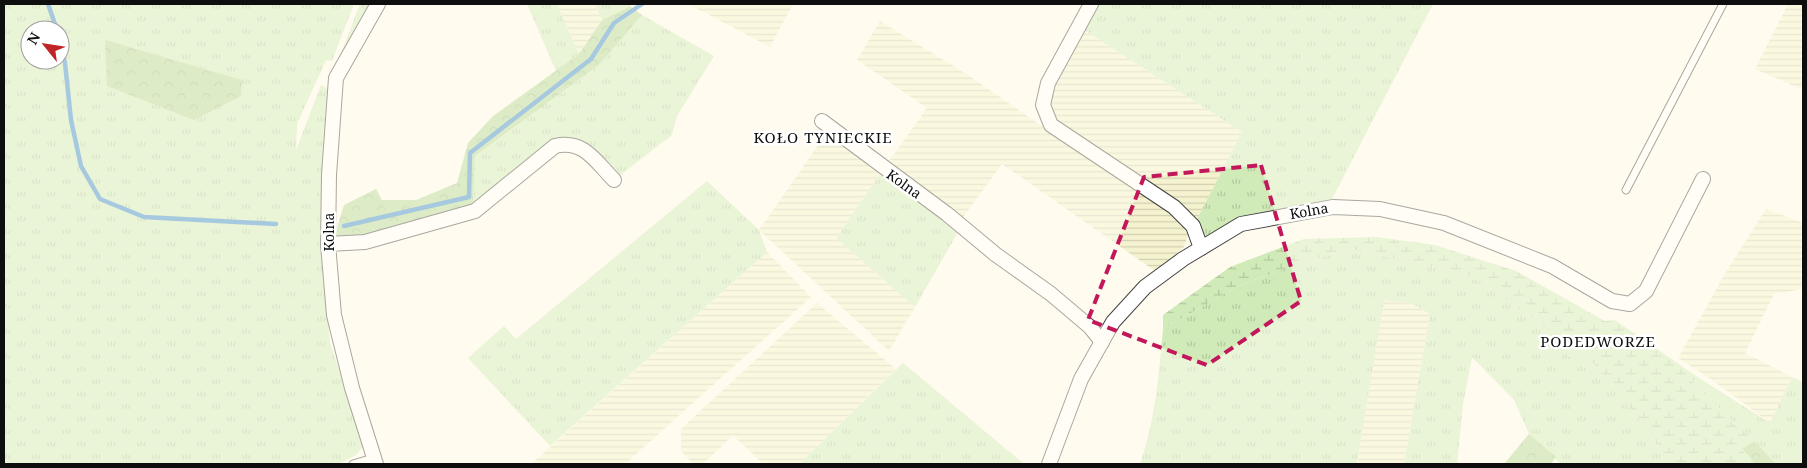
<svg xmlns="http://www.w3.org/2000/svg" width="1807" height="468" viewBox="0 0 1807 468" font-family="'Noto Serif',serif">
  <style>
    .farmland { fill: url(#farmland-rules) }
    .grass { fill: url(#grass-tufts); fill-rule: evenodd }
    .forest { fill: url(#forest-crowns) }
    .wetland { fill: url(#wetland-marsh) }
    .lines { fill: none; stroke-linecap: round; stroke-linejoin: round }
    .stream { stroke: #3a8dce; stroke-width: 4.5 }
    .lane-casing { stroke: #414141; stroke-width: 9 }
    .street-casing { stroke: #414141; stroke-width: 16 }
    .lane { stroke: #fff; stroke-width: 7 }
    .street { stroke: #fff; stroke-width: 14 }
    .marked { fill: none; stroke: #c2185b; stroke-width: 4; stroke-dasharray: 10 6; stroke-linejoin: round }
    .labels { text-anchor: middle; stroke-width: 5; stroke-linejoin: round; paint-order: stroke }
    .street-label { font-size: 14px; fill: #0e0e0e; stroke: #fff }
    .neighbourhood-label { font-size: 15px; letter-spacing: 1px; fill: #0e0e0e; stroke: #fff }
  </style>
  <defs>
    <pattern id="farmland-rules" width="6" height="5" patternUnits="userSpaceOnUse" patternTransform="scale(1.25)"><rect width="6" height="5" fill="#f5f3cf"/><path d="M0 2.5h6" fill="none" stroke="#d1cfb1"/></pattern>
    <pattern id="grass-tufts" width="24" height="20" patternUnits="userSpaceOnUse" patternTransform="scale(1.25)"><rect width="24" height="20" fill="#d0eab8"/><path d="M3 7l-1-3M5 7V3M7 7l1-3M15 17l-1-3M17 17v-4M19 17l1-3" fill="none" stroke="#b1c89d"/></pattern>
    <pattern id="forest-crowns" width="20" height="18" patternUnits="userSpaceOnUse" patternTransform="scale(1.25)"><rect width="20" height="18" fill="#b3da97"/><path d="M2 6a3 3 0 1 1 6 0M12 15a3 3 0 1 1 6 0" fill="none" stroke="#99ba81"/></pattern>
    <pattern id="wetland-marsh" width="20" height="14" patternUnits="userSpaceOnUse" patternTransform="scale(1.25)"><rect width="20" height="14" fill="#d0eab8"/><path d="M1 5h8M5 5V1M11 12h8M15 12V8" fill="none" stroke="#b1c89d"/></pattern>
  </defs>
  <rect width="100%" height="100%" fill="#fffcef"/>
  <g class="farmland">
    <path d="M557 4H595L602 20 579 54Z"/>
    <path d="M688 4H793L770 47Z"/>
    <path d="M1788 4H1803V90L1755 69Z"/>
    <path d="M880 21 968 75 1052 133 1174 212 1185 224 1188 235 1184 247 1155 271 1002 164 961 220 886 165 927 108 857 60Z"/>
    <path d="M1083 29 1242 132 1196 221 1052 118 1048 104 1051 84Z"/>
    <path d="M828 131 881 173 836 238 915 307 889 351 759 230Z"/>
    <path d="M1766 209 1803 223V289L1774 294 1745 353 1792 377 1770 423 1715 382 1678 358 1727 270Z"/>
    <path d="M767 252 811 297 625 464H531Z"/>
    <path d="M1383 300 1413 304 1430 314 1404 464H1361L1357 463Z"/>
    <path d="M817 303 896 369 799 464H763L733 435 703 464H693L681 451V429Z"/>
  </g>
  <g class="grass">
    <path d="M4 4H354L332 61 326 60 297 124 296 150 321 85 331 91 322 255 330 343 361 435 363 446 356 455 338 464H4ZM30 30H60V60H30Z"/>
    <path d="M360 4H372L336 67Z"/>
    <path d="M527 4H557L579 54 556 71Z"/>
    <path d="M595 4H633L602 20Z"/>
    <path d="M1096 4H1433L1331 201 1303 207 1204 237 1196 221 1242 132 1083 29Z"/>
    <path d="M642 15 714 56 677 116 672 135 619 176C602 158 589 141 564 137L473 206 475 156 599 65Z"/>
    <path d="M881 173 958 232 915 307 836 238Z"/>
    <path d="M707 181 759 230 767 252 550 446 468 358 504 326 516 339Z"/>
    <path d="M1354 250 1472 276 1547 329 1570 357 1579 346 1634 413 1671 464H1561L1529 434 1514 400 1472 357 1463 404 1457 464H1404L1430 314 1413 304 1384 300 1357 463 1361 464H1140C1155 421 1159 375 1163 329L1240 285 1309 260Z"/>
    <path d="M903 363 1024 464H799Z"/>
    <path d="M1696 376 1770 423 1792 377 1803 382V464H1776L1693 383Z"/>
  </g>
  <g class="forest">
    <path d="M630 6 642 15 599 65 475 156 473 206 371 237H334L344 205 376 189 382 200H416L457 183 468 143 493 116 579 54 602 20Z"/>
    <path d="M105 40 242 80 241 96 194 120 107 86Z"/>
    <path d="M1529 434 1556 457 1551 464H1504Z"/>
    <path d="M1754 441 1776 464H1755L1742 449Z"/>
  </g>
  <path class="wetland" d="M1376 237 1435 245 1516 271 1605 321 1615 320 1696 376 1693 383 1754 441 1742 450 1755 464H1671L1634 413 1579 346 1570 357 1547 329 1472 276 1354 250 1309 260 1240 285 1163 329V315L1230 267 1304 239Z"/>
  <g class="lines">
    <g class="stream">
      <path d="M48 4 57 30"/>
      <path d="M60 42 65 63 71 120 81 166 100 199 144 217 276 224"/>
      <path d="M344 226 469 197 470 153 591 59 614 23 642 4"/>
    </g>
    <g class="lane-casing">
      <g id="lane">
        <path d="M1626 190 1723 4"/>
        <path d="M353 464 373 458"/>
      </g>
    </g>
    <g class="street-casing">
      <g id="street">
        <path d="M1091 4 1048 83 1043 105 1051 125 1174 207 1193 226 1201 248"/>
        <path d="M822 121 947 214 995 254 1051 294 1090 327 1102 342"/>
        <path d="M328 244 365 242 475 211 555 146C584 139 596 162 614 180"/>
        <path d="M376 464 352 388 334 315 328 244 329 175 336 78 378 4"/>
        <path d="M1049 464 1081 379 1113 322 1145 287 1183 259 1241 224 1333 207 1380 209 1444 223 1552 266 1612 301 1630 304 1646 291 1703 179"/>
      </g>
    </g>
    <use href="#lane" class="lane"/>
    <use href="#street" class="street"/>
  </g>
  <path d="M0 0H1807V468H0ZM1261 165 1301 301 1207 365 1088 320 1144 177Z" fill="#fffcef" fill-opacity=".55" fill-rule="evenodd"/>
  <path class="marked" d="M1261 165 1301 301 1207 365 1088 320 1144 177Z"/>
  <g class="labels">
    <g class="street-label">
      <text transform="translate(904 184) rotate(36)" y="5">Kolna</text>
      <text transform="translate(1309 211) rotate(-10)" y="5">Kolna</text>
      <text transform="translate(329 232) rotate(-90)" y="5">Kolna</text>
    </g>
    <g class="neighbourhood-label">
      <text x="823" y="143">KOŁO TYNIECKIE</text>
      <text x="1598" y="347">PODEDWORZE</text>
    </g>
  </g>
  <rect width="1807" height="468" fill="none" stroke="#0e0e0e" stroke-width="10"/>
  <g transform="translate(45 45) rotate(300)"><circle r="24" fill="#ffffff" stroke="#9f9f9f"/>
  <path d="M0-4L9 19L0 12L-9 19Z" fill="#bf2526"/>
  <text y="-8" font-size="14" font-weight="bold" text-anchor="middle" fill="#0e0e0e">N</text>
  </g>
</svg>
